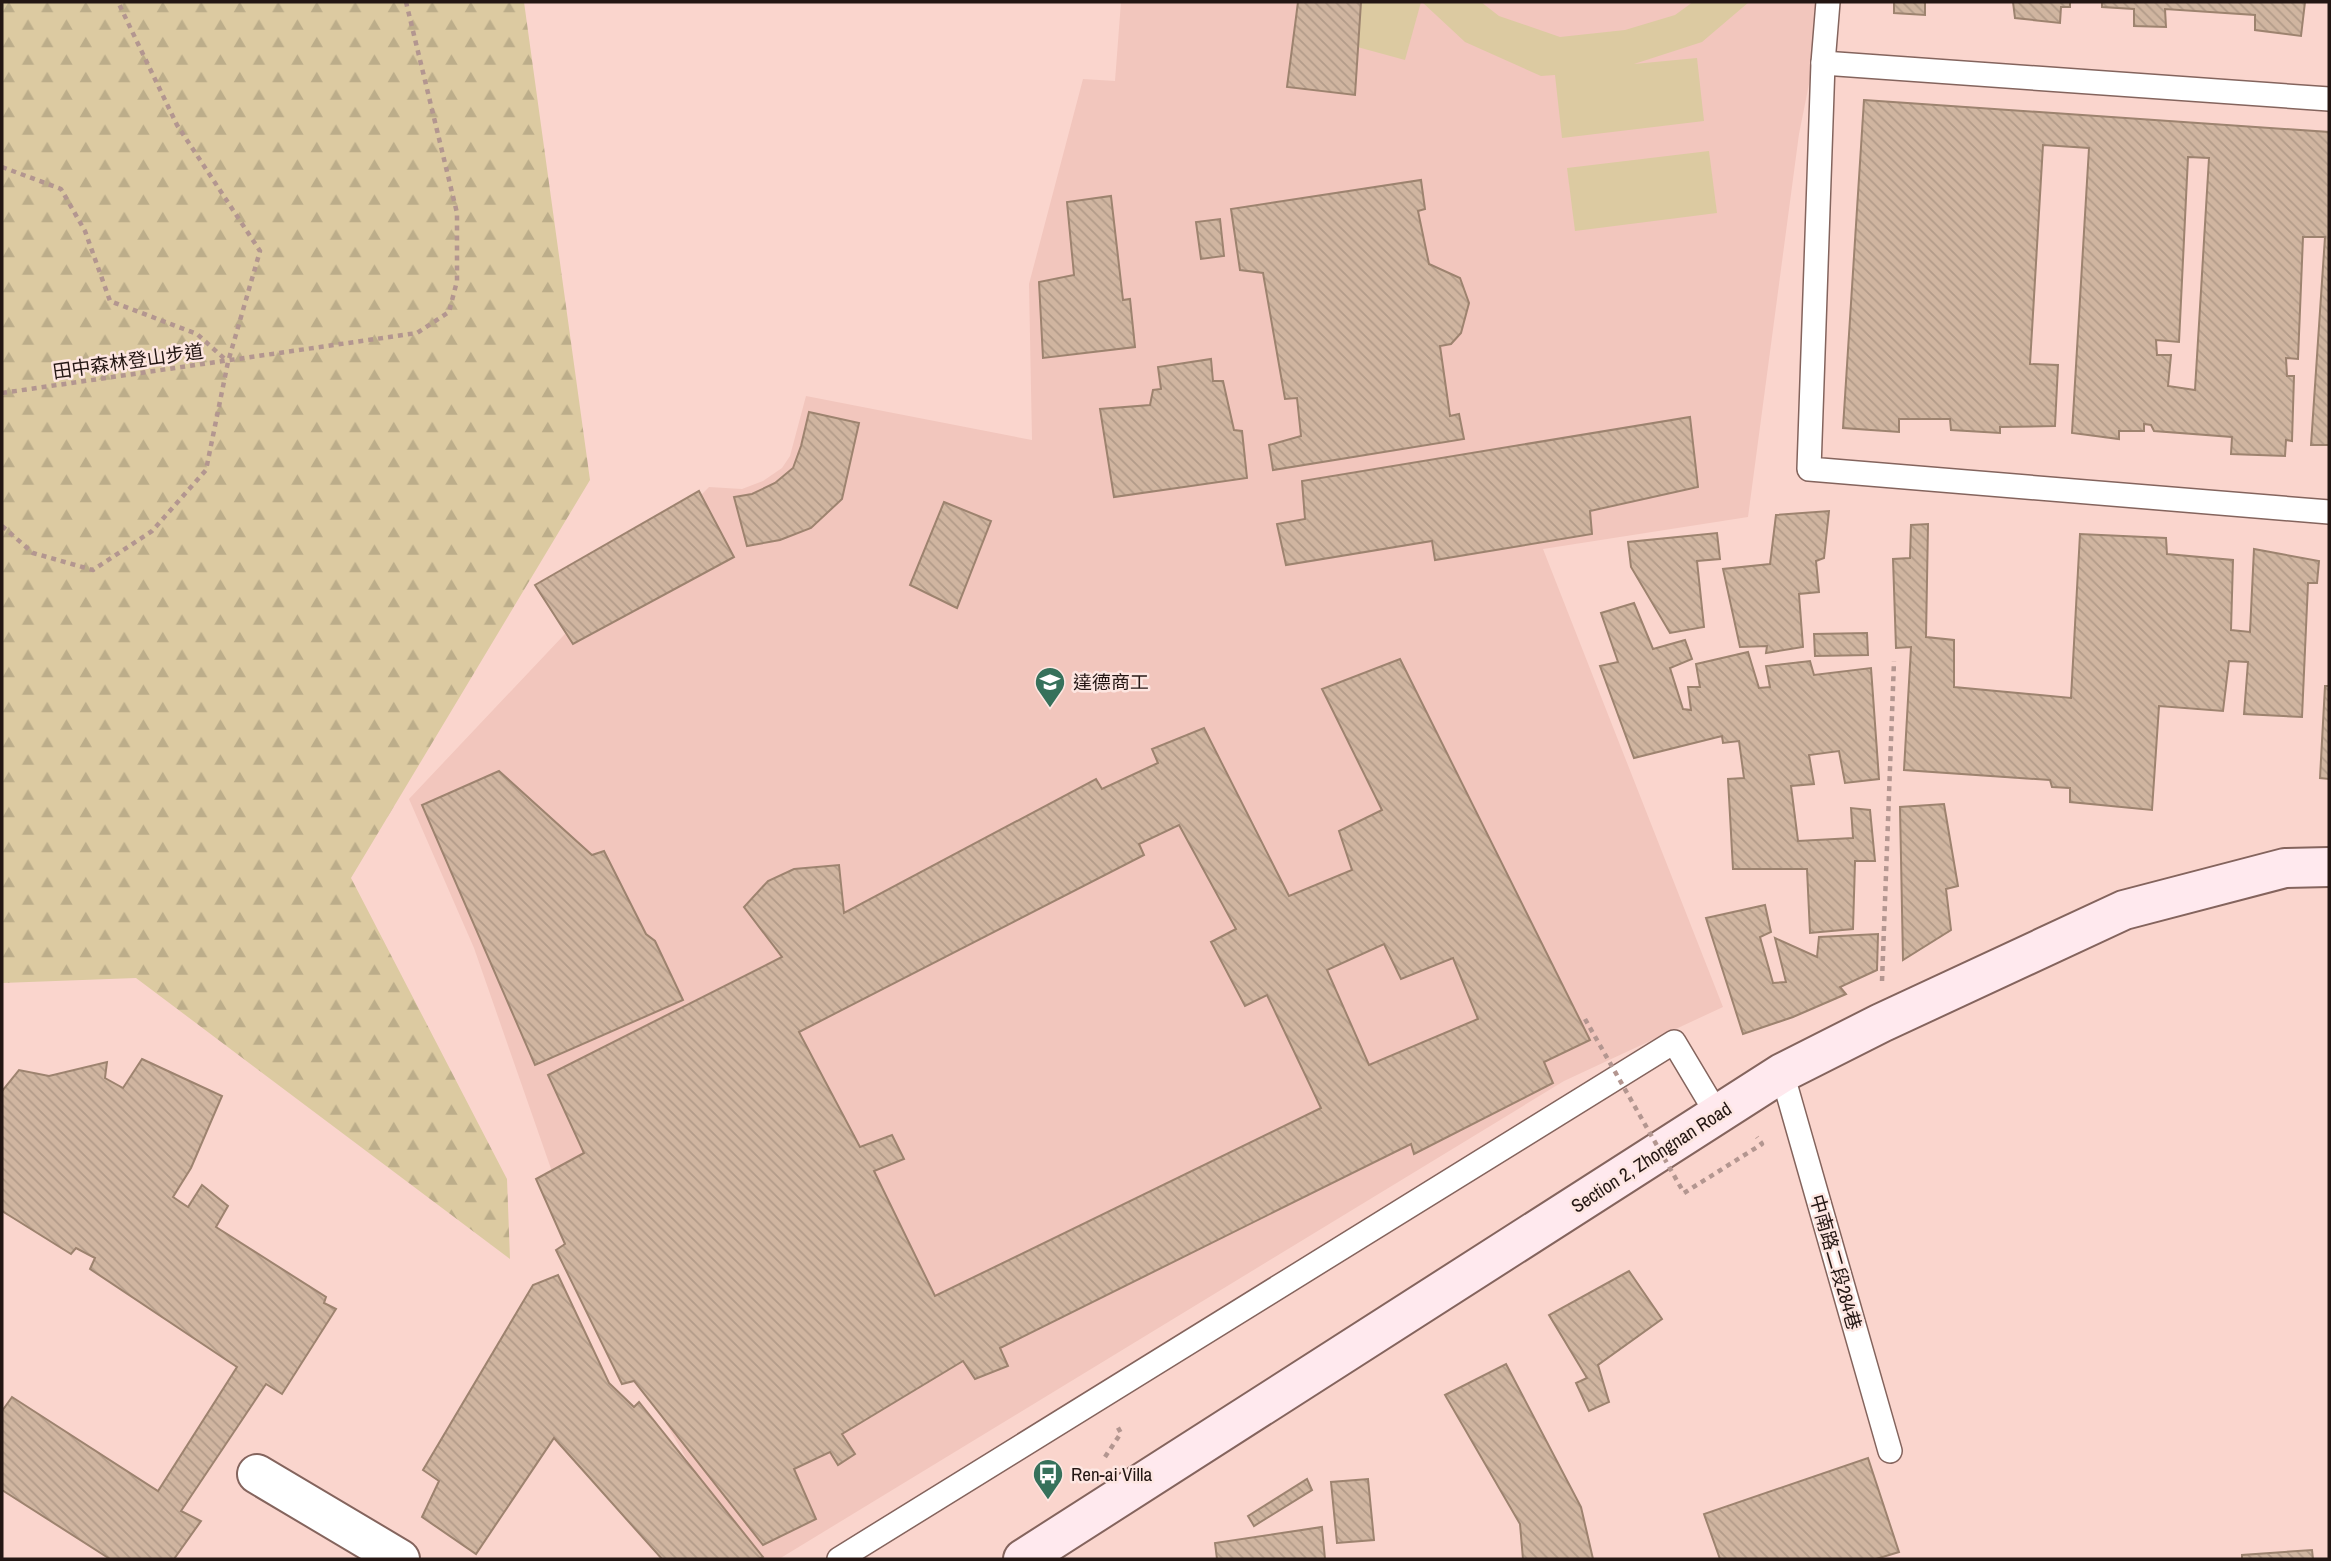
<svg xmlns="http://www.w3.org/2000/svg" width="2331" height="1561" viewBox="0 0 2331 1561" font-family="'Archivo Narrow','Noto Sans TC',sans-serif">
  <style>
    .built { fill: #f2c6bd }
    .green { fill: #dccaa1 }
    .forest { fill: url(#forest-firs) }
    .building { fill: url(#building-back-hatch); stroke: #9d836f; stroke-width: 2; fill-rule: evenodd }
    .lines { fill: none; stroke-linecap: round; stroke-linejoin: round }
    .service-casing { stroke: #84645d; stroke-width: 26 }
    .minor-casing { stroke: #84645d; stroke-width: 42 }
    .secondary-casing { stroke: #84645d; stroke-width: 42 }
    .path { stroke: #b39690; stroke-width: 4.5; stroke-dasharray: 5 5; stroke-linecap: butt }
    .service { stroke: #fff; stroke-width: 23 }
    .minor { stroke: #fff; stroke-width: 38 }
    .secondary { stroke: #ffe9ee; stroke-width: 38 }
    .path-bridge { stroke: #b39690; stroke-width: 4.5; stroke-dasharray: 5 5; stroke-linecap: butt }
    .labels { text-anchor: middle; stroke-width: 5; stroke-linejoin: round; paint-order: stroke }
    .street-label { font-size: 19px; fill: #231613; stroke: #fde6e1 }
    .poi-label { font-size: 19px; fill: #231613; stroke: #fde6e1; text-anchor: start }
  </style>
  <defs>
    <pattern id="forest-firs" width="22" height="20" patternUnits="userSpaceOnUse" patternTransform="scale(1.75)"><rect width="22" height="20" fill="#dccaa1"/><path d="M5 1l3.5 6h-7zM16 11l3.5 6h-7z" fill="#bcad8a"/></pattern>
    <pattern id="building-back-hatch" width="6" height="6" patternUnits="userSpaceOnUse" patternTransform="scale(1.75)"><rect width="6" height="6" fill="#d0b5a0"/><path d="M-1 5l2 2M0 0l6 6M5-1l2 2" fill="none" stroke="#b29b89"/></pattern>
  </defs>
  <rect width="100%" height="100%" fill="#fad5cd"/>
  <path class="built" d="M1121 2H1818L1813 64 1799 134 1748 517 1543 549 1723 1007 1564 1081 779 1559H745L601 1312 474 948 409 799 580 618 709 487 742 489 763 481 782 468 790 456 806 396 1032 440 1029 284 1083 79 1115 81Z"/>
  <g class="green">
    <path d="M1354 2H1421L1405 60 1350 45Z"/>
    <path d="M1422 2H1481L1499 16 1560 37 1625 30 1675 15 1693 2H1749L1702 42 1634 64 1697 58 1704 121 1562 138 1555 75 1541 76 1465 42Z"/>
    <path d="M1709 151 1717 213 1575 231 1567 168Z"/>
  </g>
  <path class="forest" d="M2 2H524L590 480 351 878 507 1179 510 1259 136 978 2 983Z"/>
  <g class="building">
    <path d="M1298 2H1361L1355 95 1287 87Z"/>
    <path d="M1894 2H1925V15L1894 13Z"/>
    <path d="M2013 2H2070V7H2061L2060 23 2015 18Z"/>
    <path d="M2102 2H2305L2301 36 2255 30V15L2165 9 2166 27 2134 26V9L2102 7Z"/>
    <path d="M1864 100 2329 132V445H2311L2325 237H2303L2298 359 2286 358 2287 376H2294L2292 441 2286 440 2285 456 2231 454 2232 437 2154 431 2151 425 2144 424V431H2119V439L2072 433 2089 148 2043 145 2030 364 2058 365 2055 426 2000 427V433L1951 430 1950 419H1899V432L1843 428ZM2188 157 2209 158 2195 390 2168 386 2171 355H2157L2156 340 2179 342Z"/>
    <path d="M1421 180 1425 209 1418 211 1429 264 1460 278 1469 303 1461 333 1451 344 1440 346 1450 416 1459 414 1464 439 1273 470 1269 445 1301 436 1297 398 1285 399 1263 273 1240 270 1231 209Z"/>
    <path d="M1111 196 1123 300 1130 299 1135 347 1043 358 1039 282 1074 275 1067 202Z"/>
    <path d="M1220 219 1224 256 1201 259 1196 222Z"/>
    <path d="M1211 359 1213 381H1223L1234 430 1242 431 1247 478 1114 497 1100 409 1150 405 1153 390 1161 389 1158 367Z"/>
    <path d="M809 412 859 423 842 499 811 528 780 540 747 546 734 497 752 494 775 483 793 468 801 446Z"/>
    <path d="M1690 417 1698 487 1590 511 1592 534 1435 560 1432 541 1286 565 1277 524 1305 519 1302 481Z"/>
    <path d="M699 491 734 557 573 644 535 585Z"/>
    <path d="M944 502 991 521 957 608 910 585Z"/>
    <path d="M1829 511 1824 558 1816 561 1819 592 1799 594 1803 647 1766 653 1767 646 1740 647 1723 569 1770 564 1776 515Z"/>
    <path d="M1928 524 1926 637 1954 640V687L2071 698 2080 534 2166 538 2167 554 2233 560 2231 630 2250 632 2254 549 2319 561 2317 583H2308L2302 717 2244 714 2248 662 2229 661 2223 711 2159 706 2152 810 2070 802V788L2052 787 2050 780 1904 770 1911 647 1896 648 1893 559 1910 558 1911 525Z"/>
    <path d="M1717 533 1720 559 1697 561 1704 627 1670 633 1631 567 1628 542Z"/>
    <path d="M1634 603 1653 649 1685 640 1692 659 1670 668 1683 709 1691 710 1688 687H1700L1696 664 1748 652 1759 688 1770 687 1766 666 1810 661 1814 675 1871 668 1879 779 1845 783 1839 751 1809 755 1814 784 1791 786 1798 841 1853 838 1851 808 1870 810 1875 861H1855L1853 929 1810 933 1807 869H1733L1728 779 1744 778 1739 741 1723 743 1722 736 1634 758 1600 666 1618 662 1601 613Z"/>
    <path d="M1867 633 1868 655 1815 656 1814 634Z"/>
    <path d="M1400 659 1590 1040 1544 1062 1553 1083 1414 1154 1411 1144 1000 1348 1008 1366 975 1379 963 1361 842 1434 855 1454 838 1465 830 1452 794 1469 816 1519 763 1545 634 1381 622 1384 556 1250 565 1244 536 1179 584 1153 548 1075 782 957 744 907 768 881 794 869 839 865 844 913 1096 779 1102 789 1158 763 1152 749 1204 728 1289 896 1352 870 1339 831 1382 810 1322 689ZM1179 825 1236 929 1211 942 1245 1006 1267 995 1321 1108 935 1296 874 1171 904 1159 892 1135 860 1147 799 1032 1144 855 1139 844ZM1384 944 1401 979 1453 958 1478 1019 1369 1065 1327 970Z"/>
    <path d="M2325 686H2329V779L2320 778Z"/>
    <path d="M499 771 592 855 604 851 646 934 655 941 683 1000 535 1065 422 805Z"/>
    <path d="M1944 804 1958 886 1946 889 1951 930 1903 960 1900 807Z"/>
    <path d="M1765 905 1771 932 1760 937 1773 983 1786 982 1775 938 1817 957 1819 937 1878 934 1877 970 1840 987 1846 994 1793 1017 1743 1034 1706 918Z"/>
    <path d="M142 1059 222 1096 191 1168 173 1197 188 1207 202 1185 228 1206 216 1227 326 1297 324 1303 336 1309 282 1394 266 1384 181 1511 201 1521 174 1559H110L2 1490V1411L12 1397 158 1491 237 1367 90 1269 95 1258 76 1248 71 1254 2 1211V1091L19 1070 49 1076 107 1062 105 1078 123 1088Z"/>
    <path d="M1629 1271 1662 1319 1598 1365 1609 1402 1589 1411 1576 1383 1587 1378 1549 1315Z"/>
    <path d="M558 1275 609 1383 634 1407 639 1402 763 1557 759 1559H662L554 1438 476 1554 422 1517 439 1481 423 1470 533 1285Z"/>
    <path d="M1506 1364 1581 1507 1593 1559H1523L1520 1524 1445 1395Z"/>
    <path d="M1868 1458 1899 1552 1876 1559H1720L1704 1514Z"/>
    <path d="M1307 1479 1312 1490 1254 1526 1248 1516Z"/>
    <path d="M1368 1479 1374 1540 1337 1543 1331 1482Z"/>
    <path d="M1322 1527 1325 1559H1217L1215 1543Z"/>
    <path d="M2312 1550 2313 1559H2242V1555Z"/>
  </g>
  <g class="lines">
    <g class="service-casing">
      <g id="service">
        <path d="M1828 2 1823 63 1809 469 2329 512"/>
        <path d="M1823 63 2329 99"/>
        <path d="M1782 1073 1890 1451"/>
        <path d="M839 1559 1674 1042 1717 1114"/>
      </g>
    </g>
    <g class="minor-casing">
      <path id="minor" d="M257 1474 400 1559"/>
    </g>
    <g class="secondary-casing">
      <path id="secondary" d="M1023 1559 1782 1073 1881 1023 2124 910 2285 868 2329 867"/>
    </g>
    <g class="path">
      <path d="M2 167 61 189 85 231 110 301 197 334 227 361"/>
      <path d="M2 393 417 333 449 312 457 281V213L406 2"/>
      <path d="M2 526 33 553 93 570 152 531 206 470 228 362 260 251 177 125 118 2"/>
      <path d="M1882 981 1894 661"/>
      <path d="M1684 1193 1762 1144 1757 1137"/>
      <path d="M1105 1457 1121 1433 1117 1426"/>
    </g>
    <use href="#service" class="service"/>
    <use href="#minor" class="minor"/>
    <use href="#secondary" class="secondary"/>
    <path class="path-bridge" d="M1585 1019 1684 1193"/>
  </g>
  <defs>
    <g id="university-pin" transform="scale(1.575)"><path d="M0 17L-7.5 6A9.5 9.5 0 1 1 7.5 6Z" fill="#36715b" stroke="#fde6e1"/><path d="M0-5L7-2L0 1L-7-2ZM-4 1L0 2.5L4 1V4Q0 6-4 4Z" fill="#fff"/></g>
    <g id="bus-pin" transform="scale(1.575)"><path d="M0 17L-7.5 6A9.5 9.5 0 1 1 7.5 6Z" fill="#36715b" stroke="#fde6e1"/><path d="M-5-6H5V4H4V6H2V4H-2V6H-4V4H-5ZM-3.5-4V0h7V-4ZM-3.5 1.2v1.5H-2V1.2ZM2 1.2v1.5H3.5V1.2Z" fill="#fff"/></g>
  </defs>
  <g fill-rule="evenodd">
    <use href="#university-pin" x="1050" y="682"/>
    <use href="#bus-pin" x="1048" y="1474"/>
  </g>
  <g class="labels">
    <g class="street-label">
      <text transform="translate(128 361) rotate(-8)" y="7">田中森林登山步道</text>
      <text transform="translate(1651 1157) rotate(-33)" y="7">Section 2, Zhongnan Road</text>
      <text transform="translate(1836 1262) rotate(74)" y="7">中南路二段284巷</text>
    </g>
    <g class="poi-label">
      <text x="1073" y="689">達德商工</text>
      <text x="1071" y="1481">Ren-ai Villa</text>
    </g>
  </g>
  <rect width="2331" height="1561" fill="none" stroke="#231613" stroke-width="7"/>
</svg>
